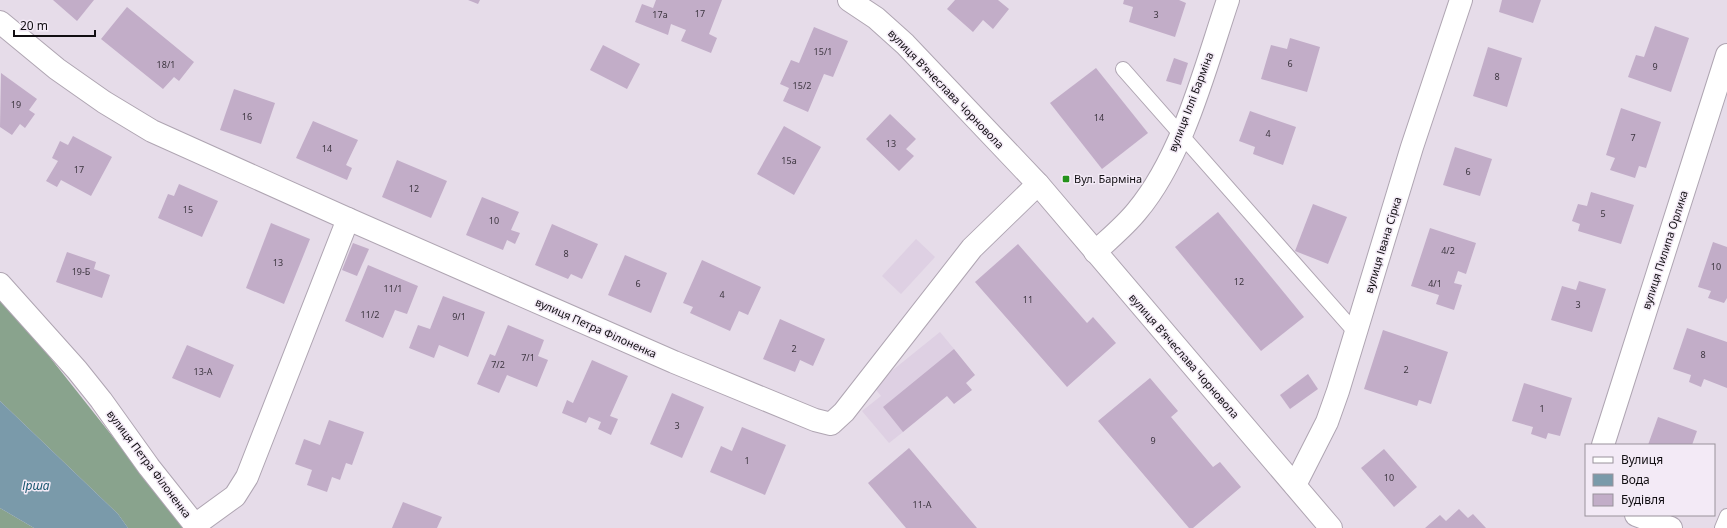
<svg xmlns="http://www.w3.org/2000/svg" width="1727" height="528" viewBox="0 0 1727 528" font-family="'Noto Sans',sans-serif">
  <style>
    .built { fill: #ded0e3 }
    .forest { fill: #89a38d }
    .water { fill: #7a9aaa }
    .building { fill: #c2adc8 }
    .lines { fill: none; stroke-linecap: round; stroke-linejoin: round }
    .service-casing { stroke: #afa5b2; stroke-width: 16 }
    .minor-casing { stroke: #afa5b2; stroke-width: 24 }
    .service { stroke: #fff; stroke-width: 14 }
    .minor { stroke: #fff; stroke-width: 22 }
    .poi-dot { fill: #24921b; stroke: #f3eaf6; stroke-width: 1.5 }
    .labels { text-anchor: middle; stroke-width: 3; stroke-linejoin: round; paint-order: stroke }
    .number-label { font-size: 9px; fill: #3d3640 }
    .street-label { font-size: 11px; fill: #110e12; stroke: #f3eaf6 }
    .poi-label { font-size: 11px; fill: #110e12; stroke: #f3eaf6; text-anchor: start }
    .water-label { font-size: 12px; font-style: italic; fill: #17556e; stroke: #f3eaf6 }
  </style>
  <rect width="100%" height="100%" fill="#e6dce9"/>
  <g class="built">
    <path d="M916 239 935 257 901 294 882 276Z"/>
    <path d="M940 332 954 349 903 432 889 443 862 411 881 396 873 386Z"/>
  </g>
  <g class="forest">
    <path d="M0 298 18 317 185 528H128L118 514 0 401Z"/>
    <path d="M0 508 34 528H0Z"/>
  </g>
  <path class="water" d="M0 401 118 514 128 528H34L0 508Z"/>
  <g class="building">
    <path d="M53 0H94L77 21Z"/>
    <path d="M468 0H480L478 4Z"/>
    <path d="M656 0H722L709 34 717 38 711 53 681 41 686 30 671 24 668 35 635 22 642 4 653 8Z"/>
    <path d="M955 0H998L1009 9 993 29 983 20 973 32 947 9Z"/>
    <path d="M1124 0H1179L1186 3 1175 37 1129 22 1133 7 1123 4Z"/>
    <path d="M1502 0H1541L1533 23 1499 12Z"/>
    <path d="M127 7 194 62 179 81 174 77 163 89 101 39Z"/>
    <path d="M1655 26 1689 38 1671 92 1628 77 1636 55 1644 57Z"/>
    <path d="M814 27 848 41 833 77 824 74 808 112 783 101 789 88 780 84 791 60 799 63Z"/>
    <path d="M1290 38 1320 47 1307 92 1261 79 1271 45 1287 49Z"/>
    <path d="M603 45 640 64 627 89 590 70Z"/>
    <path d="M1488 47 1522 58 1507 107 1473 96Z"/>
    <path d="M1174 58 1188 63 1181 85 1166 81Z"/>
    <path d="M1096 68 1148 133 1102 169 1050 103Z"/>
    <path d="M1 73 37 99 29 110 35 114 25 128 20 124 12 135 0 127Z"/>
    <path d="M234 89 275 103 261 144 220 130Z"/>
    <path d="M1621 108 1661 122 1646 168 1639 166 1635 178 1610 170 1615 158 1606 155Z"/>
    <path d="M1250 111 1296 127 1283 165 1253 154 1255 147 1239 141Z"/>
    <path d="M890 114 916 139 906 149 914 156 899 171 866 139Z"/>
    <path d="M313 121 358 140 346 165 352 168 347 180 296 158Z"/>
    <path d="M784 126 821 147 794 195 757 174Z"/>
    <path d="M73 136 112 157 91 196 61 180 57 187 46 181 58 161 52 158 60 141 68 145Z"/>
    <path d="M1455 147 1492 159 1480 196 1443 185Z"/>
    <path d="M397 160 447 181 431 218 382 197Z"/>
    <path d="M179 184 218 201 202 237 158 218 168 194 174 196Z"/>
    <path d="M1591 192 1634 205 1621 244 1578 231 1580 224 1572 221 1578 204 1587 206Z"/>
    <path d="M482 197 519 212 511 230 520 233 515 244 507 240 503 250 466 235Z"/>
    <path d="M1313 204 1347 217 1328 264 1295 251Z"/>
    <path d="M1218 212 1304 317 1261 351 1175 247Z"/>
    <path d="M271 223 310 239 284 304 246 288Z"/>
    <path d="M552 224 598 244 582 279 571 274 568 279 535 265Z"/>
    <path d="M1430 228 1476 243 1466 274 1458 271 1454 283 1462 285 1454 310 1436 304 1439 295 1411 286Z"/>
    <path d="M1713 242 1727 247V298L1724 303 1708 298 1711 291 1698 287Z"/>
    <path d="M353 243 369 249 357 276 342 270Z"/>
    <path d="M1018 244 1087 323 1093 317 1116 343 1067 387 975 282Z"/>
    <path d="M67 252 96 262 94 269 110 275 102 298 56 282Z"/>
    <path d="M625 255 667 273 651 313 608 295Z"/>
    <path d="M702 260 761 287 748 315 739 311 730 331 690 313 693 307 683 303Z"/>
    <path d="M368 265 418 286 407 314 395 310 383 338 345 321Z"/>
    <path d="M1579 281 1606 289 1592 332 1551 320 1562 286 1576 290Z"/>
    <path d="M443 296 485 312 468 357 439 345 434 358 409 348 418 325 430 329Z"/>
    <path d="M780 319 825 339 813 366 800 360 795 372 763 359Z"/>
    <path d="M508 325 544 340 538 356 548 360 537 387 507 375 499 393 477 384 490 354 495 356Z"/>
    <path d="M1687 328 1727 342V388L1704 379 1701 387 1689 382 1691 375 1673 369Z"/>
    <path d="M1383 330 1448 352 1431 404 1419 400 1417 406 1364 389Z"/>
    <path d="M187 345 234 365 220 398 172 378Z"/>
    <path d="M954 349 975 375 966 383 972 390 954 404 947 396 903 432 883 407Z"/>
    <path d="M592 360 628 376 610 416 618 419 611 435 598 429 601 422 589 417 586 423 562 413 567 400 573 403Z"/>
    <path d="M1308 374 1318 389 1290 409 1280 395Z"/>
    <path d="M1150 378 1178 411 1171 417 1213 467 1220 462 1241 487 1193 528H1189L1098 421Z"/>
    <path d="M1524 383 1572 398 1560 436 1548 433 1546 439 1531 434 1533 427 1512 421Z"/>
    <path d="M672 393 704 407 682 458 650 444Z"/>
    <path d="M1658 417 1697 431 1692 445H1648Z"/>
    <path d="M329 420 364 432 352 465 346 463 340 480 332 477 327 492 307 485 312 470 295 464 304 439 320 445Z"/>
    <path d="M742 427 786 445 765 495 710 472 721 446 732 451Z"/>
    <path d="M909 448 977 528H906L868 483Z"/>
    <path d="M1384 449 1417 487 1394 507 1361 468Z"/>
    <path d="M403 502 442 517 437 528H392Z"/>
    <path d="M1459 509 1468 518 1473 514 1486 528H1425L1440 515 1446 521Z"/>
  </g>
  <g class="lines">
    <g class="service-casing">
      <g id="service">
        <path d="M1123 69 1356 333"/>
        <path d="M1722 528 1727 516"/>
      </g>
    </g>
    <g class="minor-casing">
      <g id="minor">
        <path d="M849 0 876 18 905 44 1038 184 1331 528"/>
        <path d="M0 22 57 69 104 102 152 131 348 219 674 362 815 420 831 424 844 412 972 248 1038 184"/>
        <path d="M1095 252C1109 239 1125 226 1137 211 1183 156 1205 68 1228 0"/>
        <path d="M0 284 77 370 101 400 149 467 195 525 235 496 247 477 348 219"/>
        <path d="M1603 445 1727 55"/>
        <path d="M1295 485 1327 422 1338 391 1412 147 1461 0"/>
        <path d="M1636 515 1671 528"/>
      </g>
    </g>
    <use href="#service" class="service"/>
    <use href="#minor" class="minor"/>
  </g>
  <rect class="poi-dot" x="1062" y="175" width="8" height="8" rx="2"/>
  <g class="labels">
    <g class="number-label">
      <text x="700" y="17">17</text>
      <text x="660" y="18">17а</text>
      <text x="1156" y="18">3</text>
      <text x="823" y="55">15/1</text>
      <text x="1290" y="67">6</text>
      <text x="166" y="68">18/1</text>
      <text x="1655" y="70">9</text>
      <text x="1497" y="80">8</text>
      <text x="802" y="89">15/2</text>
      <text x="16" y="108">19</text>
      <text x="247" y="120">16</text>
      <text x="1099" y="121">14</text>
      <text x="1268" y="137">4</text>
      <text x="1633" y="141">7</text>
      <text x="891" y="147">13</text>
      <text x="327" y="152">14</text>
      <text x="789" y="164">15а</text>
      <text x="79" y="173">17</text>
      <text x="1468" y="175">6</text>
      <text x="414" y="192">12</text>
      <text x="188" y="213">15</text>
      <text x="1603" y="217">5</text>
      <text x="494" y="224">10</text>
      <text x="1448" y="254">4/2</text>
      <text x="566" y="257">8</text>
      <text x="278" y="266">13</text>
      <text x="1716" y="270">10</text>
      <text x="81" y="275">19-Б</text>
      <text x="1239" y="285">12</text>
      <text x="638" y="287">6</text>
      <text x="1435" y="287">4/1</text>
      <text x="393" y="292">11/1</text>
      <text x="722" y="298">4</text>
      <text x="1028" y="303">11</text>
      <text x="1578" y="308">3</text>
      <text x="370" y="318">11/2</text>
      <text x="459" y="320">9/1</text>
      <text x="794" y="352">2</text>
      <text x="1703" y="358">8</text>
      <text x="528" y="361">7/1</text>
      <text x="498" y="368">7/2</text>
      <text x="1406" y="373">2</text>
      <text x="203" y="375">13-А</text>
      <text x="1542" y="412">1</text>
      <text x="677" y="429">3</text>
      <text x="1153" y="444">9</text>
      <text x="747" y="464">1</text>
      <text x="1389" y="481">10</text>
      <text x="922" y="508">11-А</text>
    </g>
    <g class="street-label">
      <text transform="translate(946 89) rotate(46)" y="4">вулиця Вʼячеслава Чорновола</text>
      <text transform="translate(1191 102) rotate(-69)" y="4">вулиця Іллі Барміна</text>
      <text transform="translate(1383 245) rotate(-73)" y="4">вулиця Івана Сірка</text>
      <text transform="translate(1665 250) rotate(-72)" y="4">вулиця Пилипа Орлика</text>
      <text transform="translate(596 328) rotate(24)" y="4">вулиця Петра Філоненка</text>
      <text transform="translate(1184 356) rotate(49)" y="4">вулиця Вʼячеслава Чорновола</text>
      <text transform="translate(149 464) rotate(53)" y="4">вулиця Петра Філоненка</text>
    </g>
    <g class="poi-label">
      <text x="1074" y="183">Вул. Барміна</text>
    </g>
    <g class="water-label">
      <text x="36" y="490">Ірша</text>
    </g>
  </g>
  <rect x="1585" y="444" width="130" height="72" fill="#f3eaf6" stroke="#99929b"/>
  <rect x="1593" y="457" width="20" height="6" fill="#ffffff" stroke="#99929b"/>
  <text x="1621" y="464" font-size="12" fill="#110e12">Вулиця</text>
  <rect x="1593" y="474" width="20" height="12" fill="#7a9aaa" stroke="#99929b"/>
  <text x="1621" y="484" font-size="12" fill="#110e12">Вода</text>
  <rect x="1593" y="494" width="20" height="12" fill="#c2adc8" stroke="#99929b"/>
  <text x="1621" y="504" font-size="12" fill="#110e12">Будівля</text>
  <path d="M14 30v6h81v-6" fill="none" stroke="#110e12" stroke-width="2"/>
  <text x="20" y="30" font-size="12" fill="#110e12" stroke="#f3eaf6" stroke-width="3" paint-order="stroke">20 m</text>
</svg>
